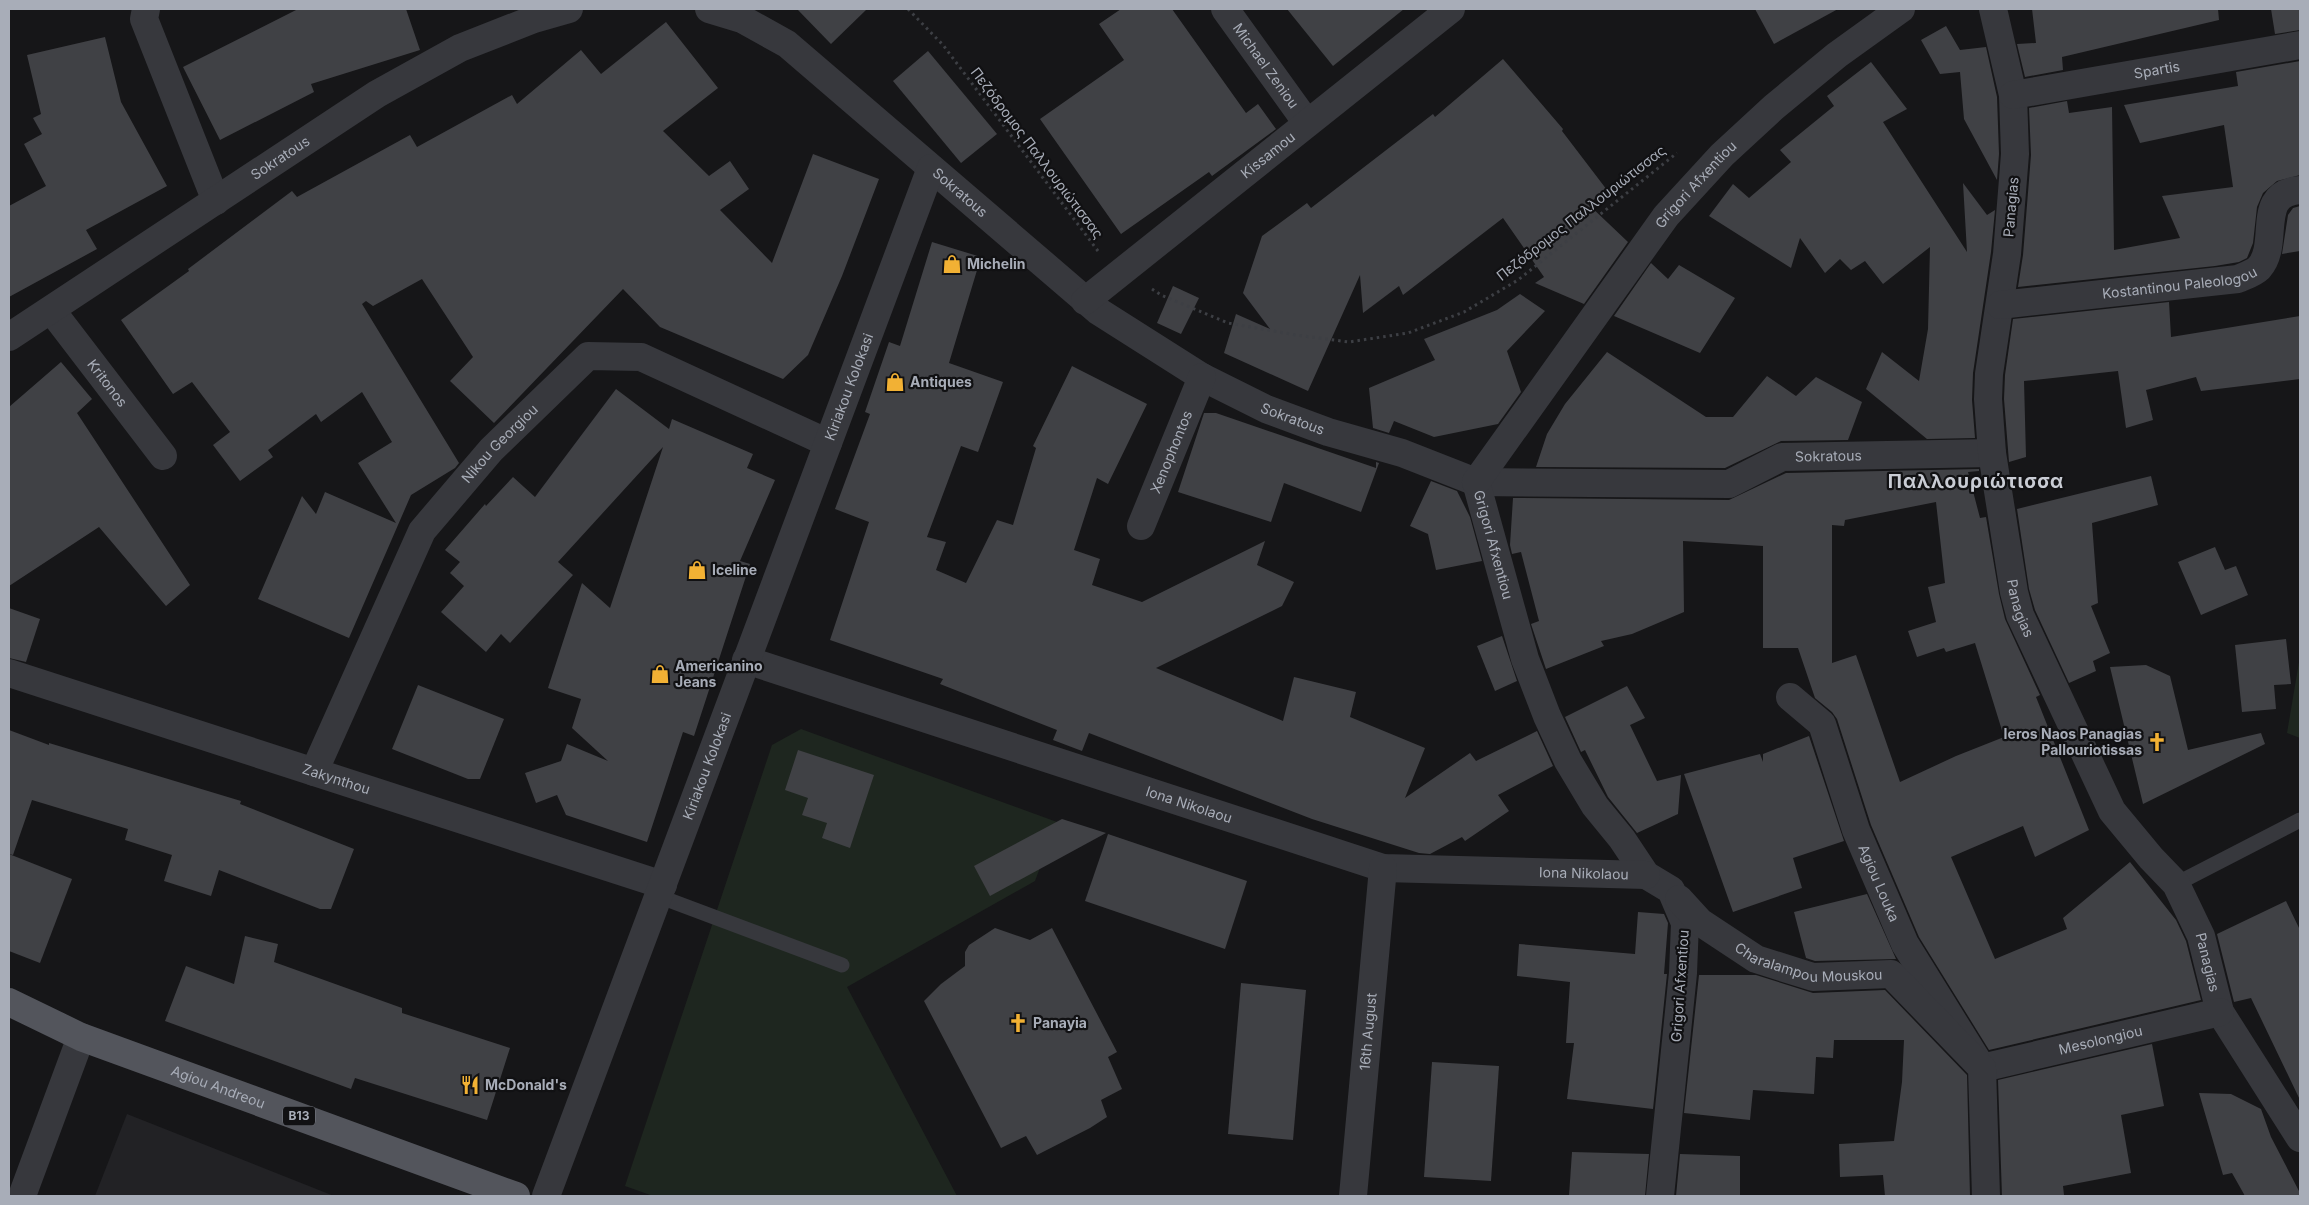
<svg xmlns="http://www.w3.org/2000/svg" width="2309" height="1205" viewBox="0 0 2309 1205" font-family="Inter,sans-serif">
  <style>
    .built { fill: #222225 }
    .green { fill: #1e261f }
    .building { fill: #404145; fill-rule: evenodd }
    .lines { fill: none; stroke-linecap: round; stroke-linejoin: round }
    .path { stroke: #3d3f44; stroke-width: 3; stroke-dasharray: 2.5 4; stroke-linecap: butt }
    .service { stroke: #37383d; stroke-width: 15 }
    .minor { stroke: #37383d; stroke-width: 28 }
    .primary { stroke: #53555c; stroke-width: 28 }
    .labels { text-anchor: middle; stroke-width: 4.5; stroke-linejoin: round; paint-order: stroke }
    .shield { fill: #111113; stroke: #7b7e86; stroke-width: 1 }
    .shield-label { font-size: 12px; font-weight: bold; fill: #a8adb8 }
    .street-label { font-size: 14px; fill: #a8adb8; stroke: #111113 }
    .poi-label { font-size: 14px; font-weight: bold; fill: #a8adb8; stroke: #111113; text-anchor: start }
    .district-label { font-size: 19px; font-weight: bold; letter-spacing: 1px; fill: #c9ccd4; stroke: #111113 }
  </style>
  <rect width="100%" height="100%" fill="#161618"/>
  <path class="built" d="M127 1114 334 1196H95Z"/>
  <g class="green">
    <path d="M2300 656V738L2287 733Z"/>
    <path d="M801 729 1057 822 1035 881 847 987 957 1196H653L625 1186 772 745Z"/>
  </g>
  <g class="building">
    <path d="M298 9H406L420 50 311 84 314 92 220 140 183 67Z"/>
    <path d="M797 9H867L831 44Z"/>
    <path d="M1121 9H1172L1246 113 1258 104 1276 129 1212 176 1209 172 1121 234 1040 119 1124 60 1099 24Z"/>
    <path d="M1287 9H1404L1333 66Z"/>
    <path d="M1755 9H1838L1774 44Z"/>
    <path d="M2032 9H2218L2219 20 2062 57 2063 70 2025 77 2017 44 2036 43Z"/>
    <path d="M2271 9H2300V30L2275 34Z"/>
    <path d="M666 22 718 88 663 131 709 176 730 161 749 189 720 210 772 263 813 154 879 179 842 276 808 355 783 379 660 327 623 289 494 423 450 381 473 357 422 279 373 306 366 301 362 304 459 463 455 468 411 495 349 638 258 599 302 496 316 514 325 492 396 523 358 463 392 442 362 392 321 422 316 414 268 450 273 457 240 481 213 445 230 432 192 382 173 394 121 320 189 271 188 269 292 191 297 197 410 135 417 147 512 95 517 104 581 50 601 74Z"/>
    <path d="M1946 26 1960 50 1986 47 1997 97 1999 154 1997 180 1964 119 1960 72 1940 74 1921 40Z"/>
    <path d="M105 37 121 102 167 186 86 230 97 249 9 297V206L46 186 24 144 42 134 33 118 41 114 27 55Z"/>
    <path d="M928 51 997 134 961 163 893 81Z"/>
    <path d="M1503 59 1563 129 1562 131 1607 190 1588 204 1628 242 1584 304 1535 283 1544 277 1503 218 1403 295 1399 286 1363 313 1360 275 1308 391 1224 353 1236 314 1270 329 1243 293 1262 236 1307 203 1311 208 1433 114 1435 117Z"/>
    <path d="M2300 61V175L2277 181 2263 193 2257 207 2253 243 2247 258 2239 262 2215 266 2018 287 2023 255 2031 155 2029 108 2067 101 2069 113 2112 107 2114 250 2180 238 2162 196 2233 187 2224 125 2140 143 2124 105 2238 86 2236 72Z"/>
    <path d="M1871 62 1907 109 1883 122 1967 252 1963 183 1987 215 1995 210 1991 252 1973 373 1972 400 1975 438 1927 439 1866 389 1882 352 1919 381 1928 329 1930 247 1883 284 1865 261 1851 270 1840 259 1825 273 1800 238 1791 268 1709 216 1733 184 1749 198 1791 162 1780 150 1834 106 1827 96Z"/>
    <path d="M2300 206V251L2282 254 2288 215 2293 208Z"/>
    <path d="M932 242 981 257 949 363 1003 382 978 452 961 446 927 537 946 542 936 570 966 583 997 520 1013 525 1036 448 1033 446 1072 366 1147 404 1108 484 1097 478 1074 550 1100 559 1092 585 1142 602 1265 541 1257 565 1294 582 1282 606 1156 668 1283 721 1294 677 1356 692 1350 717 1425 748 1405 798 1470 753 1476 761 1537 731 1553 766 1498 795 1509 811 1465 841 1462 837 1430 854 1419 853 1312 819 1089 733 1082 751 1053 740 1057 730 940 684 943 679 830 640 869 522 835 509 870 414 865 412 889 342 900 346Z"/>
    <path d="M1651 263 1668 279 1679 265 1735 298 1700 353 1614 316Z"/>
    <path d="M1173 286 1199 298 1181 334 1157 323Z"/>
    <path d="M1520 294 1545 311 1507 351 1521 392 1498 424 1434 437 1394 421 1389 433 1373 428 1369 388 1435 360 1424 339 1497 310Z"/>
    <path d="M2169 302 2171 337 2300 316V379L2201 391 2196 377 2146 390 2153 420 2126 428 2118 371 2024 381 2026 457 2009 462 2004 399 2005 375 2013 319Z"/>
    <path d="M1607 352 1706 417H1733L1767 376 1796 396 1816 377 1862 402 1848 440 1781 441 1725 468 1536 467 1547 434 1565 404Z"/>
    <path d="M61 362 92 399 77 413 190 585 166 606 99 527 9 586V407Z"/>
    <path d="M616 389 669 429 672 419 753 454 747 468 775 480 740 561 750 564 694 736 683 732 647 842 566 815 557 795 536 803 525 773 561 761 567 744 608 761 572 728 581 699 548 688 582 583 610 608 663 447 558 562 573 575 510 643 501 634 486 652 441 612 464 586 450 573 460 562 445 550 485 504 486 506 513 477 535 497Z"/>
    <path d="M1204 413H1216L1376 468V462L1379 463 1361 512 1284 483 1271 522 1178 492Z"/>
    <path d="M1979 469V471L1968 472 1980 518 1986 517 1999 594 2005 619 2040 695 2036 697 2089 830 2035 857 2023 826 1951 857 1995 959 2067 929 2063 918 2130 862 2176 920 2186 941 2201 1000 1989 1050 1919 937 1871 825 1837 719 1832 712 1815 698 1798 648H1763V546L1683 541 1684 612 1632 634 1601 641 1604 646 1546 669 1531 624 1539 621 1521 552 1512 554 1510 545 1513 498 1729 500 1786 473ZM1936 502 1945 583 1928 587 1936 622 1908 631 1917 657 1944 648 1946 652 1975 643 2004 737 1956 756 1900 782 1856 655 1832 663V525L1844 526 1845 520Z"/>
    <path d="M2151 476 2158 505 2092 523 2098 603 2091 606 2110 653 2093 661 2096 671 2069 683 2035 610 2029 589 2017 509Z"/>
    <path d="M1431 481 1457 491 1470 517 1482 561 1436 570 1428 534 1410 526Z"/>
    <path d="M2215 547 2225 570 2236 566 2248 595 2201 615 2178 562Z"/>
    <path d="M9 608 40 619 26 662 9 658Z"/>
    <path d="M1502 636 1517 681 1495 691 1477 646Z"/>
    <path d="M2286 639 2291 684 2274 685 2276 709 2242 712 2235 645Z"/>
    <path d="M2146 665 2170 676 2188 750 2261 733 2265 744 2143 804 2110 667Z"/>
    <path d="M418 685 504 719 480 779H468L392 749Z"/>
    <path d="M1627 686 1645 718 1630 725 1657 781 1681 775 1678 814 1637 833 1608 797 1585 750 1581 752 1565 717Z"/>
    <path d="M9 730 49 745V743L241 801 240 804 354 849 331 909H320L219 870 211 896 164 881 172 855 125 840 128 829 32 800 13 855 9 854Z"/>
    <path d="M1809 736 1844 841 1793 858 1802 888 1733 912 1684 774 1760 754 1763 762V754Z"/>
    <path d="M798 750 874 775 850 848 822 838 827 823 802 815 808 798 785 790Z"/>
    <path d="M1062 819 1106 833 990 896 974 866Z"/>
    <path d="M1108 834 1247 881 1225 949 1085 901Z"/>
    <path d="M9 854 72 879 40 963 9 951Z"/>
    <path d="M1867 894 1896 959 1815 961 1806 958 1794 912Z"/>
    <path d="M2286 901 2300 930V1100L2251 998 2234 1002 2217 934Z"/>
    <path d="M1638 912 1664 914 1668 923 1664 974H1667L1653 1109 1567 1099 1574 1043H1566L1570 982 1517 976 1519 944 1635 954Z"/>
    <path d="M995 928 1030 940 1052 928 1117 1052 1108 1057 1122 1089 1101 1100 1107 1117 1090 1128 1037 1155 1026 1136 1001 1148 924 1001 941 984 965 966V952L969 945Z"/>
    <path d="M245 936 278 944 274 962 402 1008V1013L510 1048 487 1120 355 1078 351 1089 165 1021 186 966 234 984Z"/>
    <path d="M1699 975H1756L1813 993 1885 990 1967 1075 1970 1196H1885L1883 1175 1840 1177 1839 1144 1894 1141 1902 1082 1904 1040H1834L1833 1058 1816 1057 1814 1094 1753 1090 1750 1120 1684 1113Z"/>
    <path d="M1241 983 1306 990 1293 1140 1228 1134Z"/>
    <path d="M2152 1044 2164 1106 2121 1115 2131 1173 2063 1186 2064 1195 2002 1196 1998 1080Z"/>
    <path d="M1432 1062 1499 1066 1491 1181 1424 1177Z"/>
    <path d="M2199 1093 2231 1094 2261 1109 2271 1137 2300 1193V1196H2245L2232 1173 2223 1175Z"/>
    <path d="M1572 1152 1649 1154 1645 1196H1569Z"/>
    <path d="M1680 1154 1740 1156V1196H1676Z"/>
  </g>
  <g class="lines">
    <g class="path">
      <path d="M908 9 943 45 1098 251"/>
      <path d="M1152 289 1161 295 1228 323 1296 335 1349 342 1408 333 1464 312 1518 280 1677 153"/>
    </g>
    <g class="service">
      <path d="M2176 884 2300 820"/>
      <path d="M658 896 842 965"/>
    </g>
    <g class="minor">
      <path d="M146 9 144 19 216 201"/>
      <path id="s1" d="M709 9 742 19 787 44 1098 311 1202 377 1266 409 1328 432 1402 453 1476 482 1729 484 1782 457 1992 453"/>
      <path id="s2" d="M1225 9 1307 123"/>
      <path id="s3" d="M1993 9 2013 95 2015 154 2007 254 1989 374 1988 399 1992 453 2014 592 2020 615 2112 811 2151 858 2176 884 2201 936 2220 1012 2300 1138"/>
      <path id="s4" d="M2013 95 2300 45"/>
      <path id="s5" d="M1085 301 1451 9"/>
      <path id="s6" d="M2000 305 2238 279C2245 276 2254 273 2259 268 2281 244 2254 193 2300 190"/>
      <path id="s7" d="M52 311 163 456"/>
      <path id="s8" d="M9 337 377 94 460 48 534 19 569 9"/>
      <path id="s9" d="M1476 482 1525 659 1547 716 1568 761 1595 806 1622 839 1646 875 1671 890 1685 923 1683 973 1660 1196"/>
      <path id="s10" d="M1476 482 1666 216 1722 155 1774 107 1837 55 1901 9"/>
      <path id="s11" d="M1141 526 1202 377"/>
      <path id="s12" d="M746 660 1383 868 1646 875"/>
      <path id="s13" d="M9 673 663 885"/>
      <path id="s14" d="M1790 697 1822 724 1856 830 1905 944 1982 1068 2220 1012"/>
      <path id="s15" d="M314 772 422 531 491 450 588 356 641 357 828 443"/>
      <path id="s16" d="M1679 899 1700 922 1756 959 1813 977 1891 974 1982 1068 1986 1196"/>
      <path d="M22 1196 81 1037"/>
      <path id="s17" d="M546 1196 931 168"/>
      <path id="s18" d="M1353 1196 1383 868"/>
    </g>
    <path class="primary" id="s19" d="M9 1002 81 1037 516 1196"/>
  </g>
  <defs>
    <g id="shop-bare" transform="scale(1.5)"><path d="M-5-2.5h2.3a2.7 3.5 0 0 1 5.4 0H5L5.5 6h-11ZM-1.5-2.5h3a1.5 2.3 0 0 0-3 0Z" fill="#f2b134" stroke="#111113" stroke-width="2.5" paint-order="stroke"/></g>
    <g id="church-bare" transform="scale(1.5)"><path d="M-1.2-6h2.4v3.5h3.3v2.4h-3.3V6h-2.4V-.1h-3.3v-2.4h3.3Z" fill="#f2b134" stroke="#111113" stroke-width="2.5" paint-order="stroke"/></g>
    <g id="restaurant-bare" transform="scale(1.5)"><path d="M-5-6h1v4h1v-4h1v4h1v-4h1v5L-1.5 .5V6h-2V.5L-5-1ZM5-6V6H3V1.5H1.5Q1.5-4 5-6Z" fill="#f2b134" stroke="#111113" stroke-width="2.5" paint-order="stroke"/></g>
  </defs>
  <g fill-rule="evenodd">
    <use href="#shop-bare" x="952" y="264"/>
    <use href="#shop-bare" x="895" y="382"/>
    <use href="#shop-bare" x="697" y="570"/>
    <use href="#shop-bare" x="660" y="674"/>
    <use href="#church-bare" x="2157" y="742"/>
    <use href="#church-bare" x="1018" y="1023"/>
    <use href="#restaurant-bare" x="470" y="1085"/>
  </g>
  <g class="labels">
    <rect class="shield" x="283" y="1106.5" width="32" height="19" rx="4"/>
    <g class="shield-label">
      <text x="299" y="1120">B13</text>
    </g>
    <g class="street-label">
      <text dy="5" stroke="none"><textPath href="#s2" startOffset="70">Michael Zeniou</textPath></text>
      <text dy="5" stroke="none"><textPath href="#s4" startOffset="146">Spartis</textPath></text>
      <text transform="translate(1037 153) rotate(53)" y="5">Πεζόδρομος Παλλουριώτισσας</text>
      <text dy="5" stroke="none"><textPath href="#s5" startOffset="234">Kissamou</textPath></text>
      <text dy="5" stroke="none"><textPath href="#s8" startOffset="325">Sokratous</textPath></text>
      <text dy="5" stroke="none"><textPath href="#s10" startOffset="370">Grigori Afxentiou</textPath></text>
      <text dy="5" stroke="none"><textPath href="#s1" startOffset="314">Sokratous</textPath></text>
      <text transform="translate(2011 207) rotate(-85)" y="5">Panagias</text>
      <text transform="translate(1581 213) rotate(-38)" y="5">Πεζόδρομος Παλλουριώτισσας</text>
      <text dy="5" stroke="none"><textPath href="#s6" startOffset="181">Kostantinou Paleologou</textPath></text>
      <text dy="5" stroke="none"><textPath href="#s7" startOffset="91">Kritonos</textPath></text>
      <text dy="5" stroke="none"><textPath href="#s17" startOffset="864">Kiriakou Kolokasi</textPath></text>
      <text dy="5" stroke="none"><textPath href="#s1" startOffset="719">Sokratous</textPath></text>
      <text dy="5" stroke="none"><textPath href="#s15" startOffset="381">Nikou Georgiou</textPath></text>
      <text dy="5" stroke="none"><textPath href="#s11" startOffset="80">Xenophontos</textPath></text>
      <text dy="5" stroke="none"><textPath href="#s1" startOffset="1272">Sokratous</textPath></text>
      <text dy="5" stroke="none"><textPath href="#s9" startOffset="65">Grigori Afxentiou</textPath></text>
      <text dy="5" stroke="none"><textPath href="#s3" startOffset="606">Panagias</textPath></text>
      <text dy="5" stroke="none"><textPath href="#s17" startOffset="459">Kiriakou Kolokasi</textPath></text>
      <text dy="5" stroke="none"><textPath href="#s13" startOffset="344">Zakynthou</textPath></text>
      <text dy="5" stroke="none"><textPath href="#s12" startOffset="466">Iona Nikolaou</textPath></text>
      <text dy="5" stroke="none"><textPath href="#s12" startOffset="871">Iona Nikolaou</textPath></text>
      <text dy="5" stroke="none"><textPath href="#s14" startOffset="211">Agiou Louka</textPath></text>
      <text dy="5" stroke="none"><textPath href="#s16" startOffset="151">Charalampou Mouskou</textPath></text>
      <text dy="5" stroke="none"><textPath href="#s3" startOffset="1011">Panagias</textPath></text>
      <text transform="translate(1680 986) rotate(-86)" y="5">Grigori Afxentiou</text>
      <text dy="5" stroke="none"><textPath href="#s18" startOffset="165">16th August</textPath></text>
      <text dy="5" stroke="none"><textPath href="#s14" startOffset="545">Mesolongiou</textPath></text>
      <text dy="5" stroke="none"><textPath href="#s19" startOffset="226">Agiou Andreou</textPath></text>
    </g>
    <g class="poi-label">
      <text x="967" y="269">Michelin</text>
      <text x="910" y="387">Antiques</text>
      <text x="712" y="575">Iceline</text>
      <text x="675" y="671">Americanino<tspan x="675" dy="16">Jeans</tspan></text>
      <text x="2142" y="739" text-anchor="end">Ieros Naos Panagias<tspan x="2142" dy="16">Pallouriotissas</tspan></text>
      <text x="1033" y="1028">Panayia</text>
      <text x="485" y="1090">McDonald's</text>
    </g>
    <g class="district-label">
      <text x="1976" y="488">Παλλουριώτισσα</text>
    </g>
  </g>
  <rect width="2309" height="1205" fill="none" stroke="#a8adb8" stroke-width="20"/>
</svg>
